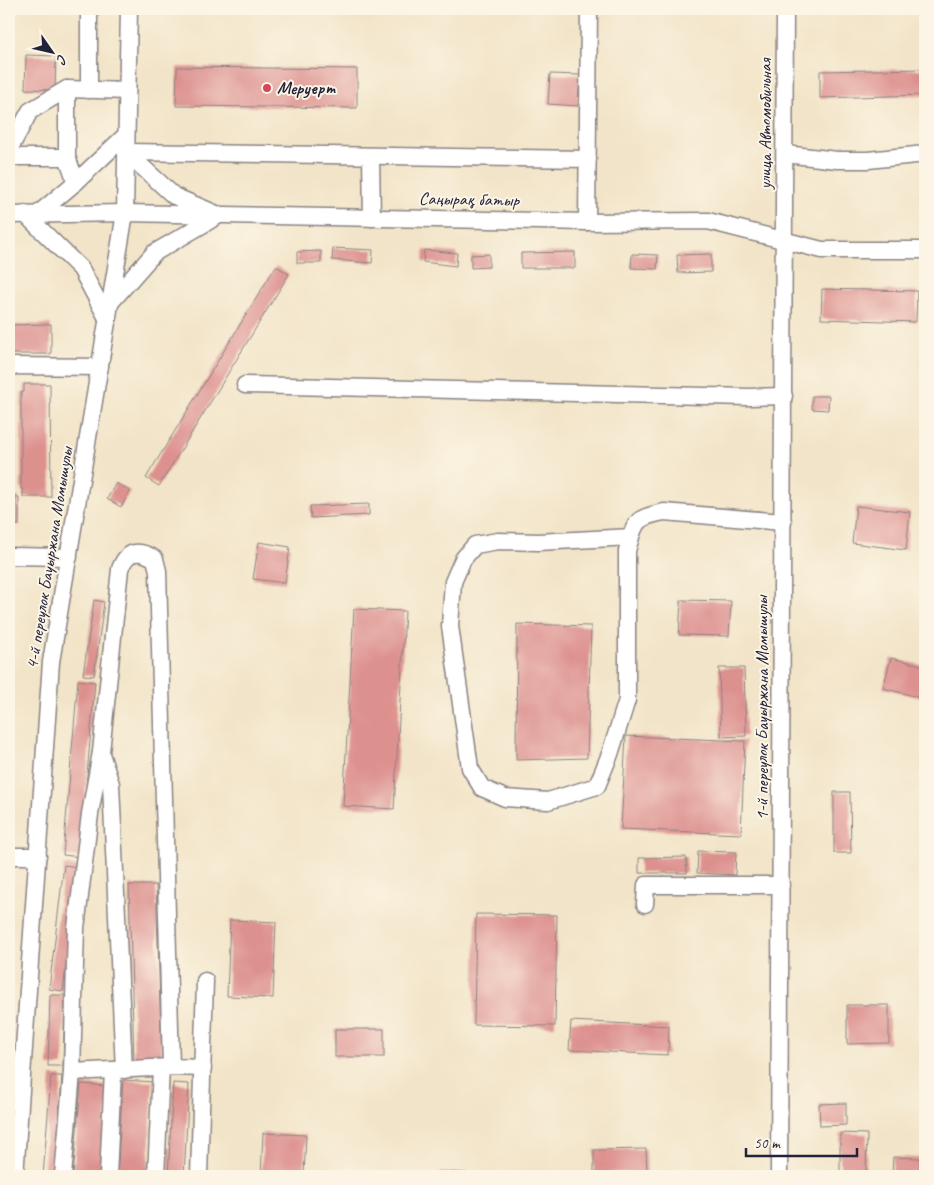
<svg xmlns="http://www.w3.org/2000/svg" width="934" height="1185" viewBox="0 0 934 1185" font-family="Caveat,sans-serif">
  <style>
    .building { fill: #dd918f }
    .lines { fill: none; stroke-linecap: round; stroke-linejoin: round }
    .minor-casing { stroke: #8a8382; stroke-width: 19 }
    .minor { stroke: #fff; stroke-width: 16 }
    .poi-dot { fill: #d1495b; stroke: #fcf5e5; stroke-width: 2 }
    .labels { text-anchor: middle; stroke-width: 4; stroke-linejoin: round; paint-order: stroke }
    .poi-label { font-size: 18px; font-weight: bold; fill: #22223b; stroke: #fcf5e5; text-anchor: start }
    .street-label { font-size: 18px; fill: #22223b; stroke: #fcf5e5 }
  </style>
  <rect width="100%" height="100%" fill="#fcf5e5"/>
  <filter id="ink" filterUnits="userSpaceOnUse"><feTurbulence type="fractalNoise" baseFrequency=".02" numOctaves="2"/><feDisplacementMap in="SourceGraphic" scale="10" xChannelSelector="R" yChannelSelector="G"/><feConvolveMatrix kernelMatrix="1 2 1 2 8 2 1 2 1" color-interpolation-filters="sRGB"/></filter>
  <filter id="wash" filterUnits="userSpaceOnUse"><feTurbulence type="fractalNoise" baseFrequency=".0096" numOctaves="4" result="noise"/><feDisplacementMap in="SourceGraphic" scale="20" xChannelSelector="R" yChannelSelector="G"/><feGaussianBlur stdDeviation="1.12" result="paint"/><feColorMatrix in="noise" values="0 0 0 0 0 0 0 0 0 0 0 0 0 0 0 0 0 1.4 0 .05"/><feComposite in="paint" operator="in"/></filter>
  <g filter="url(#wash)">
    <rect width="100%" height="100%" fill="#f2e4c8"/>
    <g id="blocks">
      <g class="building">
        <path d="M26 55 56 56 55 90 25 89Z"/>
        <path d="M177 67 357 69V108L176 106Z"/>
        <path d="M925 69V95L820 98V71Z"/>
        <path d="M550 74 580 75 578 106 548 104Z"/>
        <path d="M333 248 373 250 372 263 332 260Z"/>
        <path d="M424 250 457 253 456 266 423 262Z"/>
        <path d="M321 251V263H297V252Z"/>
        <path d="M575 252V268H521V253Z"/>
        <path d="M489 254V267L471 268V255Z"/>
        <path d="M632 254 658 255 657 269 631 268Z"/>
        <path d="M711 254V272L678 273 677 255Z"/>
        <path d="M276 266 289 274 159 486 146 478Z"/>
        <path d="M822 289 917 291 916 322 821 319Z"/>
        <path d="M51 324V354H9V325Z"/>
        <path d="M24 384H50L51 497H23V489H21V392H24Z"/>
        <path d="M812 396H829L828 410 812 409Z"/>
        <path d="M116 483 130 491 121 507 107 499Z"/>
        <path d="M9 495H12V497H19V525H9Z"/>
        <path d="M369 504V515L311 518 310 506Z"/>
        <path d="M856 506 910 512 906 550 852 543Z"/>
        <path d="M259 542 290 547 285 583 253 579Z"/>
        <path d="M94 600 104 602 94 676 83 675Z"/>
        <path d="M681 600 731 601 729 636 679 635Z"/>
        <path d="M354 609 405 611 394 809 343 806Z"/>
        <path d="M517 624 591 626 587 758 516 760Z"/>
        <path d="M891 658 925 666V699L883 688Z"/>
        <path d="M719 668H744L746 736 721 737Z"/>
        <path d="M78 680 95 682 80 857 63 855Z"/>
        <path d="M626 736 745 741 741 834 621 829Z"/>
        <path d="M834 792H850L851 853H834Z"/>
        <path d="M698 851 736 852 735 875 697 873Z"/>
        <path d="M686 857 687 873H639V858Z"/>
        <path d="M64 865 78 867 63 991 49 989Z"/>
        <path d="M129 885H156L162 1061 134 1062Z"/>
        <path d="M476 914 557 915 555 1026 474 1025Z"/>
        <path d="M230 920 276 922 273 998 227 996Z"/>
        <path d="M50 995H65L63 1066H48Z"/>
        <path d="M847 1005H889V1043L847 1044Z"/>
        <path d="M571 1021 669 1026 668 1055 569 1050Z"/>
        <rect x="335" y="1029" width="49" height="28"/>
        <path d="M51 1076H62L55 1176H43Z"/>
        <path d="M123 1080 153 1082 148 1176H117Z"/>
        <path d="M173 1083 189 1084 184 1176H168Z"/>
        <path d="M81 1084 109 1086 101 1176H73Z"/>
        <path d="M846 1103V1125L820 1126 819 1104Z"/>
        <path d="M263 1133 306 1135 304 1176H261Z"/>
        <path d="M840 1133 867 1134 866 1176H840Z"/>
        <path d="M646 1149 647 1172 594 1173V1150Z"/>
        <path d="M893 1157 920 1158 919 1176H892Z"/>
        <path d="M439 1172 467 1173V1176H439Z"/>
      </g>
    </g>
  </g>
  <g filter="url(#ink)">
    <use href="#blocks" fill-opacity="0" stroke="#8a8382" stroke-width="1"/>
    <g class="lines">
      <g class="minor-casing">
        <g id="minor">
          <path d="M89 9V90"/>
          <path d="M67 89V157L76 182"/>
          <path d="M9 150 30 111 67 89 127 91"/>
          <path d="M126 152 588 159"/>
          <path d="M785 154 837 160H868L925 154"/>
          <path d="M371 156 372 218"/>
          <path d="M9 157H67"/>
          <path d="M25 214 81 269 108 320"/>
          <path d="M38 214 76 182 126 135"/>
          <path d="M9 215 125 213 587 222 708 221 822 250H925"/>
          <path d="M587 222 589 9"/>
          <path d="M111 302 154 253 219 215 174 196 126 152"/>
          <path d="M9 366 100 367"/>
          <path d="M245 385 748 397 784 396"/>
          <path d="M631 537 538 542 498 541 475 545 463 559 453 582 450 626 470 768 482 788 505 798 548 801 597 786 610 754 627 700V551C635 523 633 518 664 512L783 522"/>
          <path d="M9 556 69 557"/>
          <path d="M101 754 111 784 124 1070"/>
          <path d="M9 856H38"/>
          <path d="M645 904 646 885H781"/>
          <path d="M171 1067 158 571 155 559C139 549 127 550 120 569L101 752 90 814 76 928 72 1072 171 1067 203 1068"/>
          <path d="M15 1176 51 662 125 213 129 9"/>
          <path d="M63 1176 72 1072"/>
          <path d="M108 1176 113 1071"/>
          <path d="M156 1176 161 1068"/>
          <path d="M199 1176 205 981"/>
          <path d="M779 1176 785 9"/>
        </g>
      </g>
      <use href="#minor" class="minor"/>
    </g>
  </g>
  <circle class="poi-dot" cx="267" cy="88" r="5"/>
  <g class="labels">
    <g class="poi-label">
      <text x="277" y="94">Меруерт</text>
    </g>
    <g class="street-label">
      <text transform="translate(765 124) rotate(-90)" y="6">улица Автомобильная</text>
      <text transform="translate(469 199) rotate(1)" y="6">Саңырақ батыр</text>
      <text transform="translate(49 558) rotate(-81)" y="6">4-й переулок Бауыржана Момышулы</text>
      <text transform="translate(762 708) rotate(-90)" y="6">1-й переулок Бауыржана Момышулы</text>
    </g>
  </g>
  <rect width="934" height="1185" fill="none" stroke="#fcf5e5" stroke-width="30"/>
  <g transform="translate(52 52) rotate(124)" stroke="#fcf5e5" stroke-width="4" paint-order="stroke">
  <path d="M0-4L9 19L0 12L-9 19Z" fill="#22223b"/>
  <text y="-8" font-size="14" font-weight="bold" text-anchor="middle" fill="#22223b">С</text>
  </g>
  <path d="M746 1148v8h111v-8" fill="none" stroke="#22223b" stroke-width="2.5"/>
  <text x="754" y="1148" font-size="15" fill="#22223b" stroke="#fcf5e5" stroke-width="4" paint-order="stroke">50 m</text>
</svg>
